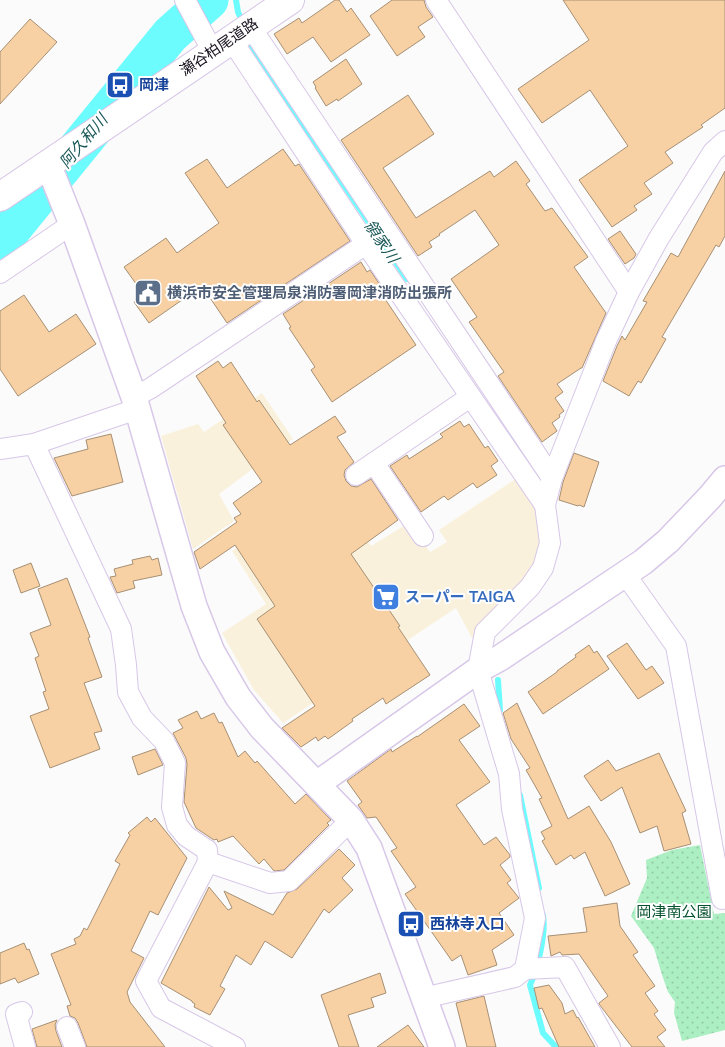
<svg xmlns="http://www.w3.org/2000/svg" width="725" height="1047" viewBox="0 0 725 1047" font-family="Mulish,'Noto Sans JP',sans-serif">
  <style>
    .commercial { fill: #f9f1db }
    .park { fill: url(#park-dots) }
    .lines { fill: none; stroke-linecap: round; stroke-linejoin: round }
    .stream { stroke: #6dfcfd; stroke-width: 6 }
    .river { stroke: #6dfcfd; stroke-width: 39 }
    .building { fill: #f7d0a3; stroke: #a79074 }
    .minor-casing { stroke: #d7c7e8; stroke-width: 22 }
    .tertiary-casing { stroke: #d7c7e8; stroke-width: 28 }
    .secondary-casing { stroke: #d7c7e8; stroke-width: 30 }
    .minor { stroke: #fff; stroke-width: 20 }
    .tertiary { stroke: #fff; stroke-width: 25 }
    .secondary { stroke: #fff; stroke-width: 28 }
    .labels { text-anchor: middle; stroke-width: 4; stroke-linejoin: round; paint-order: stroke }
    .street-label { font-size: 15px; fill: #19131f; stroke: #fff }
    .transit-label { font-size: 15px; font-weight: bold; fill: #164399; stroke: #fff; text-anchor: start }
    .service-label { font-size: 15px; font-weight: bold; fill: #4e5e75; stroke: #fff; text-anchor: start }
    .shop-label { font-size: 15px; font-weight: bold; fill: #366cbe; stroke: #fff; text-anchor: start }
    .park-label { font-size: 15px; fill: #02502c; stroke: #fff }
    .water-label { font-size: 16px; font-style: italic; fill: #1a5858; stroke: #fff }
  </style>
  <defs>
    <pattern id="park-dots" width="8" height="8" patternUnits="userSpaceOnUse" patternTransform="scale(1.25)"><rect width="8" height="8" fill="#acefc3"/><path d="M2 2h.1M6 6h.1" fill="none" stroke="#93cca7" stroke-width="1.8" stroke-linecap="round"/></pattern>
  </defs>
  <rect width="100%" height="100%" fill="#fbfbfb"/>
  <g class="commercial">
    <path d="M262 393 293 439 219 494 234 521 193 549 161 436 198 424 204 432Z"/>
    <path d="M517 478 539 510 544 544 536 568 496 608 472 638 456 608 283 723 254 690 222 633 266 604 232 551 331 487 371 546 410 522 430 552 447 542 439 530Z"/>
  </g>
  <path class="park" d="M700 845 714 914 725 913V1030L682 1041 674 1013 675 1002 668 992 662 975 654 948 631 916 647 878 646 860 672 850Z"/>
  <g class="lines">
    <g class="stream">
      <path d="M236 0 238 12 243 23"/>
      <path d="M249 39 253 50 407 279"/>
      <path d="M510 433 537 476"/>
      <path d="M498 680 500 710"/>
      <path d="M520 795 539 888"/>
      <path d="M543 915C546 933 538 968 530 985L543 1033 556 1047"/>
    </g>
    <path class="river" d="M0 240 7 235 170 35 209 0"/>
  </g>
  <g class="building">
    <path d="M335 0H339L347 12 351 8 370 35 331 62 313 37 287 54 274 34 299 18 302 23Z"/>
    <path d="M392 0H424L426 7 433 17 418 27 425 37 397 56 370 16Z"/>
    <path d="M563 0H725V108L701 125 703 127 665 152 673 163 644 183 652 194 634 206 637 210 612 227 579 180 628 146 590 90 542 123 518 89 589 40Z"/>
    <path d="M30 19 57 42 0 104V52Z"/>
    <path d="M346 59 362 84 338 101 337 99 326 106 315 88 316 87 313 82Z"/>
    <path d="M408 95 434 134 383 168 416 218 490 171 494 177 516 161 530 181 526 184 545 211 552 208 588 257 574 267 606 313 582 368H581L557 384 563 392 555 398 564 411 559 415 560 417 552 423 557 431 542 442 498 376 504 372 469 322 477 317 451 279 499 245 475 210 439 234 440 235 429 242 432 247 418 256 341 140Z"/>
    <path d="M283 149 295 166 299 164 350 241 227 323 202 286 149 323 134 302 144 295 124 267 166 238 177 253 219 223 185 173 207 159 227 188Z"/>
    <path d="M725 171V236L719 247 716 245 662 337 666 339 641 383 638 381 629 396 603 381 617 346 622 336 625 340 647 302 643 301 671 253 678 257Z"/>
    <path d="M620 231 636 254 634 258 625 264 608 239Z"/>
    <path d="M361 262 367 272 370 270 386 294 383 296 416 345 332 402 311 370 315 367 289 328 291 327 283 314Z"/>
    <path d="M24 295 49 332 76 314 96 344 18 396 0 369V311Z"/>
    <path d="M218 361 223 368 231 362 257 402 259 400 290 445 335 416 346 432 337 437 354 462 345 470 344 475 346 481 351 486 357 487 371 479 398 520 351 554 400 626 398 627 430 675 386 704 383 698 352 719 353 721 328 739 325 736 318 741 316 737 301 747 282 728 315 706 257 619 275 606 235 545 200 569 194 552 237 522 234 518 241 514 233 503 262 482 223 425 226 423 196 376Z"/>
    <path d="M460 421 464 427 469 424 485 448 488 446 498 461 491 466 497 475 477 488 473 483 448 500 444 496 421 512 390 466 407 455 409 459 443 437 440 434Z"/>
    <path d="M111 434 123 482 72 496 54 458 88 449 86 440Z"/>
    <path d="M574 453 599 462 584 507 579 505 578 506 559 500 563 482Z"/>
    <path d="M150 556 152 560 158 558 162 575 133 581 135 588 117 593 110 577 116 576 114 569 133 564 132 560Z"/>
    <path d="M31 563 40 586 21 593 13 570Z"/>
    <path d="M67 578 90 637 88 638 102 677 84 683 102 731 94 733 100 749 50 768 30 716 49 709 43 692 46 691 35 658 39 656 30 633 51 625 38 589Z"/>
    <path d="M627 643 646 670 652 666 664 683 638 699 607 656Z"/>
    <path d="M589 645 594 653 597 651 609 669 543 714 528 692 557 672V671L576 657 575 655Z"/>
    <path d="M517 703 568 819 589 806 611 842 630 884 605 896 585 852 574 859 571 855 556 865 542 841 545 839 541 832 552 826 539 799 542 798 526 770 530 768 511 739 503 713Z"/>
    <path d="M464 704 480 726 459 740 490 782 456 805 484 845 496 837 510 855V857L500 865 511 880 507 883 519 898 499 913 514 935 492 950 497 965 468 975 461 955 452 961 405 894 416 887 391 851 397 848 376 817 367 818 358 805 362 802 347 781 391 749 392 752 417 736V737Z"/>
    <path d="M197 711 201 719 214 713 219 723 222 722 238 757 245 751 255 763 257 761 295 804 306 794 331 820 327 823 329 825 284 870 274 871 264 859 259 864 233 836 218 842 217 839 214 840 196 828 184 802 187 764 186 758 173 733 183 728 178 720Z"/>
    <path d="M155 749 163 765 138 775 132 757Z"/>
    <path d="M659 753 686 811 682 813 691 844 664 851 657 826 640 833 622 787 601 801 584 776 608 760 616 771Z"/>
    <path d="M147 817 151 822 155 818 187 858 158 915 150 911 131 951 144 958 127 992 130 1002 165 1047H87L78 1023 75 1018 70 1016 67 1006 71 1005 51 954 76 944 74 939 80 936 84 928 87 930 120 864 115 861 130 835 128 833Z"/>
    <path d="M339 849 355 865 342 878 353 890 329 913 324 909 292 958 265 941 251 965 236 955 220 986 225 989 210 1015 194 1007 195 1004 192 1002V1001L161 983 209 887 228 910 232 908 224 891 273 915 287 893 297 889Z"/>
    <path d="M617 903 620 926 638 952 633 955 655 986 645 993 658 1011 654 1014 666 1030 657 1037 665 1047H632L599 1004V1003L608 996 579 954 562 955 560 952 551 956 548 936 587 932 583 908Z"/>
    <path d="M24 943 27 950 29 949 39 974 18 983 15 978 0 984V953Z"/>
    <path d="M380 973 386 993 371 998 374 1007 348 1015 359 1047H339L321 995Z"/>
    <path d="M549 985 562 1003 565 1014 573 1010 577 1018 578 1017 595 1047H559L542 1008 539 1009 534 988Z"/>
    <path d="M484 996 496 1047H467L456 1003Z"/>
    <path d="M57 1020 55 1025 56 1031 62 1047H37L32 1029Z"/>
    <path d="M408 1025 424 1047H377Z"/>
  </g>
  <g class="lines">
    <g class="minor-casing">
      <g id="minor">
        <path d="M185 0 213 52"/>
        <path d="M436 0 629 292"/>
        <path d="M250 26 552 478"/>
        <path d="M231 39 366 244 545 505"/>
        <path d="M0 273 72 224"/>
        <path d="M134 397 151 388 366 244"/>
        <path d="M34 444 121 629 126 665 128 692 142 718 164 741 175 763 172 807 177 825 186 836 207 850 208 862"/>
        <path d="M0 449 34 444 137 409"/>
        <path d="M374 463 423 536"/>
        <path d="M356 475 470 397"/>
        <path d="M625 574 676 646 722 899 725 898"/>
        <path d="M423 998 515 977 525 969"/>
        <path d="M22 1012 16 1014 25 1047"/>
        <path d="M67 1027 75 1047"/>
        <path d="M235 1047 161 1008 146 981 208 862 270 883 289 881 351 820"/>
        <path d="M610 1047 565 967 525 969 535 918 512 809 509 774 478 670 485 632 530 587 543 568 550 543 545 505 552 478 606 341 629 292 659 238 713 152 725 141"/>
      </g>
    </g>
    <g class="tertiary-casing">
      <g id="tertiary">
        <path d="M48 164 72 224 134 397 194 606 212 652 238 697 262 728 351 820 369 848 442 1047"/>
        <path d="M317 784 478 670 500 658 643 562 668 541 710 497 725 479"/>
      </g>
    </g>
    <g class="secondary-casing">
      <path id="secondary" d="M0 197 290 0"/>
    </g>
    <use href="#minor" class="minor"/>
    <use href="#tertiary" class="tertiary"/>
    <use href="#secondary" class="secondary"/>
  </g>
  <defs>
    <g id="bus-square" transform="scale(1.4375)"><rect x="-9" y="-9" width="18" height="18" rx="4" fill="#1a4fb4" stroke="#fff"/><path d="M-5-6H5V4H4V6H2V4H-2V6H-4V4H-5ZM-3.5-4V0h7V-4ZM-3.5 1.2v1.5H-2V1.2ZM2 1.2v1.5H3.5V1.2Z" fill="#fff"/></g>
    <g id="civic-square" transform="scale(1.4375)"><rect x="-9" y="-9" width="18" height="18" rx="4" fill="#5c6f8a" stroke="#fff"/><path d="M-.6-6.5H3V-4.5H.6V-3L4-1V1h2V6H-6V1h2V-1L-.6-3ZM-1.2 2.5V6h2.4V2.5Z" fill="#fff"/></g>
    <g id="supermarket-square" transform="scale(1.4375)"><rect x="-9" y="-9" width="18" height="18" rx="4" fill="#3f7fe0" stroke="#fff"/><path d="M-6-5.5h2.5l.6 2H6L4.5 2H-2.5L-4.4-4H-6ZM-1.5 3.2a1.3 1.3 0 1 0 .1 0ZM3 3.2a1.3 1.3 0 1 0 .1 0Z" fill="#fff"/></g>
  </defs>
  <g fill-rule="evenodd">
    <use href="#bus-square" x="120" y="85"/>
    <use href="#civic-square" x="148" y="293"/>
    <use href="#supermarket-square" x="386" y="597"/>
    <use href="#bus-square" x="411" y="924"/>
  </g>
  <g class="labels">
    <g class="street-label">
      <text transform="translate(219 47) rotate(-34)" y="5">瀬谷柏尾道路</text>
    </g>
    <g class="transit-label">
      <text x="139" y="90">岡津</text>
      <text x="430" y="929">西林寺入口</text>
    </g>
    <g class="service-label">
      <text x="167" y="298">横浜市安全管理局泉消防署岡津消防出張所</text>
    </g>
    <g class="shop-label">
      <text x="405" y="602">スーパー TAIGA</text>
    </g>
    <g class="park-label">
      <text x="674" y="917">岡津南公園</text>
    </g>
    <g class="water-label">
      <text transform="translate(83 141) rotate(-50)" y="6">阿久和川</text>
      <text transform="translate(382 241) rotate(56)" y="6">領家川</text>
    </g>
  </g>
</svg>
